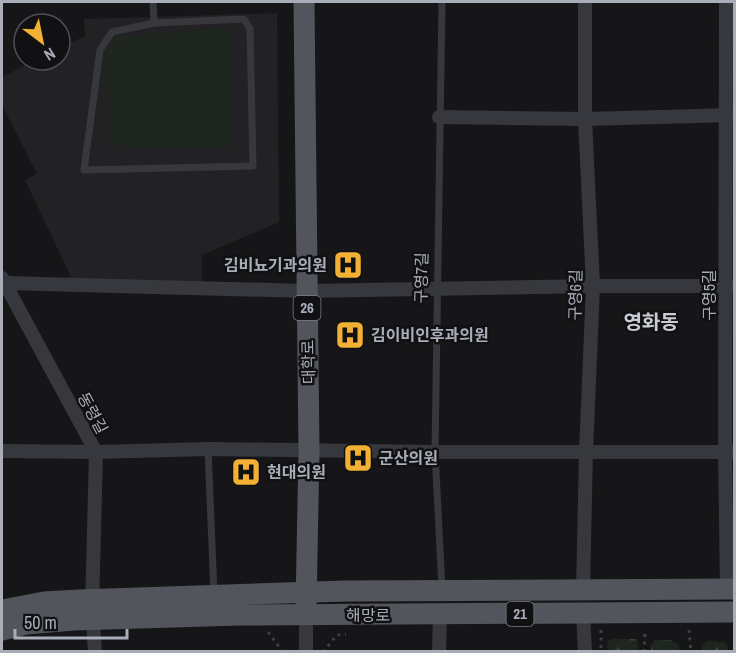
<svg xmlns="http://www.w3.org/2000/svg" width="736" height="653" viewBox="0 0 736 653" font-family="'Archivo Narrow','Noto Sans KR',sans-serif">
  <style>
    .built { fill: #222225 }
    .grass { fill: #1e261f }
    .forest { fill: url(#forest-firs) }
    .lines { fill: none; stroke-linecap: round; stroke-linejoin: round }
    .path { stroke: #3d3f44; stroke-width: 3; stroke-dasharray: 3 4.5; stroke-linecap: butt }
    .lane { stroke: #37383d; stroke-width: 7 }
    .street { stroke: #37383d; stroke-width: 14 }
    .primary { stroke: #53555c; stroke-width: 21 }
    .labels { text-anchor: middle; stroke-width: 5; stroke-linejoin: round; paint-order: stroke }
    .shield { fill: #111113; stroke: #7b7e86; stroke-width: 1.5 }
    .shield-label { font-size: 15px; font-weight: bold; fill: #a8adb8 }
    .poi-label { font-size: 16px; font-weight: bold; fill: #a8adb8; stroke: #111113; text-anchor: start }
    .street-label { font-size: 16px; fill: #a8adb8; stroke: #111113 }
    .quarter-label { font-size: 20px; font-weight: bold; fill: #c9ccd4; stroke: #111113 }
  </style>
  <defs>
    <pattern id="forest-firs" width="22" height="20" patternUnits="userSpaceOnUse" patternTransform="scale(1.5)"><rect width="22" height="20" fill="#1e261f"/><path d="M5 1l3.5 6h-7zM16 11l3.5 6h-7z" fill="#3c433d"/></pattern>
  </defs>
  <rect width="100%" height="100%" fill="#161618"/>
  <path class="built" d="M277 13 279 222 202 255V282L72 279 25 180 37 174 2 105V77L36 60H60V48L85 36 84 19Z"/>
  <path class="grass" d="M229 27 232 149 111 146 106 51 116 37Z"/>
  <g class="forest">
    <path d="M612 639H635L638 642 639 651H613L607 648 608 641Z"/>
    <path d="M655 640H671L679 645V651H651V645Z"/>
    <path d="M707 641 724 642 727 645 728 651H702V645Z"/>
  </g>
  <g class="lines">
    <g class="path">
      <path d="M601 630V652"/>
      <path d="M689 630 691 652"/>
      <path d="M268 632 283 652"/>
      <path d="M323 652 337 635 346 634"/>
      <path d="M644 652 645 631"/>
    </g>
    <g class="lane">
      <path d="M153 2 154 23"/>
      <path d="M244 19 250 29 253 166 84 170 100 50 112 32 154 23Z"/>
      <path d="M208 449 214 594"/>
      <path d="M442 588 435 452 442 2"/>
    </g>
    <g class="street">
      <path d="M726 2 725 452 727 589"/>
      <path d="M439 117 585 119 734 115"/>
      <path d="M2 278 96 452 92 608 95 652"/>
      <path d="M5 283 307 291 593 286H734"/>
      <path d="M2 451 96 452 208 449 435 452H734"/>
      <path d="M583 590 586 452 593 286 585 119V2"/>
      <path d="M583 613 585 652"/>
      <path d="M306 615V652"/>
      <path d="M439 652 440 614"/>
    </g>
    <g class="primary">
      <path d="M304 2 309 450 306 607"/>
      <path d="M2 610 44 602 79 600 345 591 734 589"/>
      <path d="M2 630 26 624 74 620 241 615 734 612"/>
    </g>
  </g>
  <defs>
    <g id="hospital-square" transform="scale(1.5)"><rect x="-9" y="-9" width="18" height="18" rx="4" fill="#f2b134" stroke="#111113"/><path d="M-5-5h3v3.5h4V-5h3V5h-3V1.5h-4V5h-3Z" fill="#111"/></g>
  </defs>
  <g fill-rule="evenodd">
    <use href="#hospital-square" x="348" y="265"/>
    <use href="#hospital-square" x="350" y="335"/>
    <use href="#hospital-square" x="358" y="458"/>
    <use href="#hospital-square" x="246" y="472"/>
  </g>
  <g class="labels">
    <g class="shield">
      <rect x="293.5" y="296" width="27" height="24" rx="4.5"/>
      <rect x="506.5" y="602" width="27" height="24" rx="4.5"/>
    </g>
    <g class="shield-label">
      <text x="307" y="313">26</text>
      <text x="520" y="619">21</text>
    </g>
    <g class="poi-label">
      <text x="327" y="271" text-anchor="end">김비뇨기과의원</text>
      <text x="371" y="341">김이비인후과의원</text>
      <text x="379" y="464">군산의원</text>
      <text x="267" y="478">현대의원</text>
    </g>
    <g class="street-label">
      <text transform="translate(421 278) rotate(-89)" y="6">구영7길</text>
      <text transform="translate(575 295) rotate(-89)" y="6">구영6길</text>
      <text transform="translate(709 295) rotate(-90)" y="6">구영5길</text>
      <text transform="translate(308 362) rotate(-91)" y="6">대학로</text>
      <text transform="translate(93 413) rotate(62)" y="6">동령길</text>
      <text x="368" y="621">해망로</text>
    </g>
    <g class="quarter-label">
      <text x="651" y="329">영화동</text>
    </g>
  </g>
  <rect width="736" height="653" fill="none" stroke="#a8adb8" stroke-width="6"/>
  <g transform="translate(42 42) rotate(148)"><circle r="28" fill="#111113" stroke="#4d4f55" stroke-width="1.5"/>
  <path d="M0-4.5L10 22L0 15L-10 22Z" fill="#f2b134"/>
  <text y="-9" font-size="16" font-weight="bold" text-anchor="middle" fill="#a8adb8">N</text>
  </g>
  <path d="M15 629v9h112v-9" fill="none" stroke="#a8adb8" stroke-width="3"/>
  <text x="24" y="629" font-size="18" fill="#a8adb8" stroke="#111113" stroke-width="4.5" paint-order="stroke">50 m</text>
</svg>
